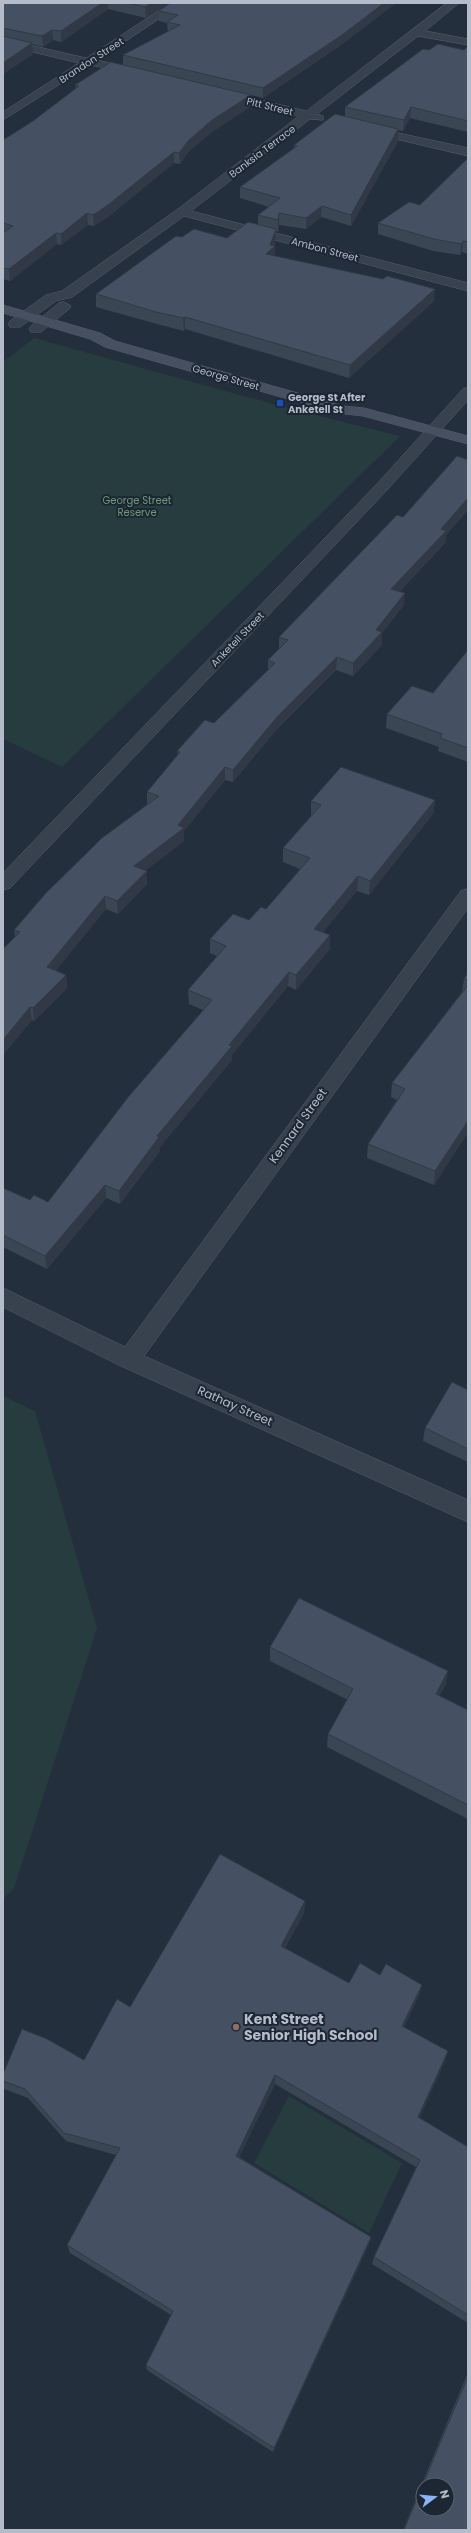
<svg xmlns="http://www.w3.org/2000/svg" width="471" height="2533" viewBox="0 0 471 2533" font-family="Poppins,sans-serif">
  <style>
    .green { fill: #263c3f }
    .lines { fill: none; stroke-linecap: round; stroke-linejoin: round }
    .street-casing { stroke: #565f6c; stroke-width: 1 }
    .secondary-casing { stroke: #565f6c; stroke-width: 1 }
    .street { fill: #38414e; fill-rule: evenodd }
    .secondary { fill: #465061; fill-rule: evenodd }
    .wall { fill: #3b4654 }
    .shaded-wall { fill: #303945 }
    .building { fill: #455162; stroke: #303945; fill-rule: evenodd }
    .transit-dot { fill: #1a4fb4; stroke: #1d2633; stroke-width: 1.5 }
    .education-dot { fill: #8d6e63; stroke: #1d2633; stroke-width: 1.5 }
    .labels { text-anchor: middle; stroke-width: 4; stroke-linejoin: round; paint-order: stroke }
    .far-street-label { font-size: 10px; fill: #b4bcc9; stroke: #1d2633 }
    .far-poi-label { font-size: 10px; font-weight: bold; fill: #b4bcc9; stroke: #1d2633; text-anchor: start }
    .far-park-label { font-size: 10px; fill: #6b9a76; stroke: #1d2633 }
    .street-label { font-size: 12px; fill: #b4bcc9; stroke: #1d2633 }
    .near-poi-label { font-size: 14px; font-weight: bold; fill: #b4bcc9; stroke: #1d2633; text-anchor: start }
  </style>
  <rect width="100%" height="100%" fill="#242f3e"/>
  <g class="green">
    <path d="M34 338 287 408 400 436 62 767 3 739V362Z"/>
    <path d="M3 1396 35 1411 97 1628 14 1888 3 1899Z"/>
    <path d="M289 2096 402 2163 369 2233 254 2163Z"/>
  </g>
  <g class="lines">
    <g class="street-casing">
      <g id="street">
        <path d="M171 3H183L97 60 138 70V74L90 65 3 120V112L79 63 3 45V39L86 58Z"/>
        <path d="M447 3H459L425 31 468 39V45L418 36 317 114 323 116V120L310 119 191 211 468 283V291L184 216 72 297 56 301 20 327H10L8 324 10 321 46 295 62 291 178 209 299 116 218 96V92L222 91 306 111Z"/>
        <path d="M370 127 468 148V156L366 132 364 130Z"/>
        <path d="M64 302 71 306 69 309 41 332H31L29 329 31 326 59 303Z"/>
        <path d="M468 388V400L387 490 10 888 3 890V873L377 484 463 389Z"/>
        <path d="M468 889V908L144 1356 468 1500V1522L121 1366 3 1307V1288L125 1347 461 891Z"/>
      </g>
    </g>
    <g class="secondary-casing">
      <path id="secondary" d="M3 305 100 333 115 341 343 406 364 408 468 436V444L363 416 337 413 105 347 90 339 3 313Z"/>
    </g>
    <use href="#street" class="street"/>
    <use href="#secondary" class="secondary"/>
  </g>
  <g class="wall">
    <path d="M3 3H168L146 18 108 9 61 42 53 40 43 47 32 44 33 54 3 74Z"/>
    <path d="M170 3H396L341 45 263 98 251 95V106L212 132 188 152 180 164 174 163 108 217 94 226 88 225 61 245 57 244 10 281 3 279V140L33 121 76 88 75 85 123 65V55L168 32 167 23 159 21V11Z"/>
    <path d="M468 46V132L410 118 403 131 398 130V141L351 226 321 217 306 229 279 225 278 232 276 231 275 242 274 246 275 256 434 301 349 378 185 329 184 331 157 324 96 307V294L182 237 227 238 258 225V215L269 207 240 198V187L294 148V145L345 117V107L429 50H464Z"/>
    <path d="M468 158V254L462 252 460 255 433 251 378 234V223L420 205Z"/>
    <path d="M468 460V510L446 535 445 543 400 591 404 605 382 633V645L353 676 336 670 277 729 233 782 225 780 184 831V841L146 870 147 884 118 914 106 909 56 970 66 975 67 988 34 1021 32 1020 3 1055V949L15 937 14 930 147 804V792L178 755 177 751 214 723 268 670V660L279 649V637L403 517Z"/>
    <path d="M468 650V762L438 751 439 747 386 728 387 714 433 693Z"/>
    <path d="M435 800 433 814 369 895 357 891 323 932 330 949 296 990 288 986 232 1055V1060L160 1147V1151L120 1204 106 1198 47 1269 3 1247V1188L30 1200 48 1202 203 1010 189 1004 188 990 217 956 210 953V939L249 920 266 909 300 869 283 862V848L311 816V801Z"/>
    <path d="M468 973V1132L434 1185 367 1158 368 1144 397 1100 391 1097 392 1083 462 992 464 979Z"/>
    <path d="M468 1390V1462L423 1441 425 1428Z"/>
    <path d="M270 1647 446 1684 439 1696 468 1710V1819L327 1747 328 1734 348 1700 270 1661Z"/>
    <path d="M305 1901 304 1913 285 1948 349 1983 380 1975 422 1985 419 1995 404 2027 445 2061 419 2118 468 2147V2323L372 2264 374 2257 416 2167 275 2084 239 2157 371 2237 369 2244 273 2452 147 2370 146 2365 171 2315 70 2253 67 2245 116 2155 66 2141 28 2098 4 2089 3 2087V2074L84 2060 130 2007Z"/>
    <path d="M468 2372V2530H403Z"/>
  </g>
  <g class="shaded-wall">
    <path d="M102 3H108V9L61 42V31Z"/>
    <path d="M152 3H168L146 18 145 7Z"/>
    <path d="M384 3H396L341 45 263 98V88Z"/>
    <path d="M52 30 53 40 43 47 42 36Z"/>
    <path d="M32 43 33 54 3 74V63Z"/>
    <path d="M251 95V106L212 132 188 152 180 164 179 153 188 141 212 120Z"/>
    <path d="M411 107 410 118 403 131 404 120Z"/>
    <path d="M398 129V141L351 226V215Z"/>
    <path d="M174 152V163L108 217 94 226 93 215Z"/>
    <path d="M322 206 321 217 306 229V218Z"/>
    <path d="M87 213 88 225 61 245V234Z"/>
    <path d="M279 213V225L278 232V220Z"/>
    <path d="M276 229 275 242 273 248 275 246V258L266 254 270 245Z"/>
    <path d="M56 233 57 244 10 281 9 269Z"/>
    <path d="M463 241 462 252 460 255 461 244Z"/>
    <path d="M435 289 434 301 349 378 350 365Z"/>
    <path d="M185 317V329L184 331 183 318Z"/>
    <path d="M468 498V510L446 535 445 543 390 601 391 589 441 529Z"/>
    <path d="M405 593 404 605 382 633V645L353 676V663L376 630Z"/>
    <path d="M337 657 336 670 277 729 233 782V770L277 717Z"/>
    <path d="M225 767V780L184 831V841L135 878 134 866 178 825Z"/>
    <path d="M435 800 433 814 369 895 370 881Z"/>
    <path d="M147 871V884L118 914 117 901Z"/>
    <path d="M358 876 357 891 314 943V929Z"/>
    <path d="M105 896 106 909 49 979 47 967Z"/>
    <path d="M330 935V949L296 990V975Z"/>
    <path d="M289 972 288 986 232 1055V1060L160 1147V1151L120 1204 119 1191 157 1136 229 1045Z"/>
    <path d="M66 975 67 988 34 1021 33 1008Z"/>
    <path d="M30 1007 32 1020 3 1055V1040Z"/>
    <path d="M468 1121V1132L434 1185 435 1171Z"/>
    <path d="M105 1185 106 1198 47 1269 45 1256Z"/>
    <path d="M448 1671 446 1684 434 1707 436 1694Z"/>
    <path d="M305 1901 304 1913 281 1956V1946Z"/>
    <path d="M422 1985 419 1995 400 2036 402 2026Z"/>
    <path d="M448 2051 445 2061 416 2126 418 2117Z"/>
    <path d="M275 2075V2084L236 2164V2156Z"/>
    <path d="M371 2237 369 2244 273 2452 274 2448Z"/>
  </g>
  <g class="building">
    <path d="M3 3H102L61 31 52 30 42 36 3 28Z"/>
    <path d="M127 3H152L145 7Z"/>
    <path d="M170 3H384L342 35 263 88 123 55 180 25 167 22 178 15 159 11Z"/>
    <path d="M3 36 32 43 3 63Z"/>
    <path d="M438 44 464 50 468 46V121L411 107 404 120 345 107 423 49 429 50Z"/>
    <path d="M111 62 251 95 212 120 188 141 179 153 174 152 108 205 93 215 87 213 61 234 56 233 9 269 3 268V233L13 226 3 223V140L33 121 79 86 75 85Z"/>
    <path d="M335 114 398 129 351 215 322 206 306 218 279 213 278 220 258 215 280 198 240 187 297 146 294 145Z"/>
    <path d="M468 158V242L463 241 461 244 434 239 378 223 409 202 420 205Z"/>
    <path d="M248 222 276 229 270 245 275 246 266 254 383 279 387 276 435 289 350 365 185 317 183 318 156 312 96 294 176 236 182 237 194 229 227 238Z"/>
    <path d="M457 456 468 460V498L441 529 446 531 391 589 405 593 376 630 382 632 353 663 337 657 277 717 233 770 225 767 178 825 184 828 134 866 147 871 117 901 105 896 47 967 66 975 33 1008 30 1007 3 1040V949L20 932 14 930 46 893 102 838 159 796 147 792 180 752 177 751 205 720 214 723 275 663 268 660 288 640 279 637 397 515 403 517Z"/>
    <path d="M468 650V748L440 738 442 734 387 714 412 686 433 693Z"/>
    <path d="M341 767 435 800 370 881 358 876 314 929 330 935 296 975 289 972 229 1045 232 1046 157 1136 159 1137 119 1191 105 1185 45 1256 3 1235V1188L30 1200 34 1195 48 1202 129 1096 212 1000 188 990 226 946 210 939 233 914 249 920 261 907 266 909 310 858 283 848 321 805 311 801Z"/>
    <path d="M468 973V980L464 979Z"/>
    <path d="M468 985V1121L435 1171 368 1144 405 1089 392 1083Z"/>
    <path d="M452 1382 468 1390V1449L425 1428Z"/>
    <path d="M299 1598 448 1671 436 1694 468 1710V1805L328 1734 353 1689 270 1647Z"/>
    <path d="M220 1854 305 1901 281 1946 349 1983 360 1963 380 1975 386 1964 422 1985 402 2026 448 2051 418 2117 468 2147V2315L374 2257 420 2160 275 2075 236 2156 371 2237 274 2448 146 2365 173 2311 67 2245 120 2148 64 2133 25 2089 3 2081V2074L22 2029 47 2039 84 2060 117 1999 130 2007Z"/>
    <path d="M468 2376V2530H404ZM423 2485H447V2509H423Z"/>
  </g>
  <rect class="transit-dot" x="276" y="399" width="8" height="8" rx="2"/>
  <circle class="education-dot" cx="236" cy="2027" r="4"/>
  <g class="labels">
    <g class="far-street-label">
      <text transform="translate(91 60) rotate(-33)" y="4">Brandon Street</text>
      <text transform="translate(270 106) rotate(14)" y="4">Pitt Street</text>
      <text transform="translate(262 151) rotate(-37)" y="4">Banksia Terrace</text>
      <text transform="translate(325 249) rotate(15)" y="4">Ambon Street</text>
      <text transform="translate(226 377) rotate(16)" y="4">George Street</text>
      <text transform="translate(237 639) rotate(-46)" y="4">Anketell Street</text>
    </g>
    <g class="far-poi-label">
      <text x="288" y="401">George St After<tspan x="288" dy="12">Anketell St</tspan></text>
    </g>
    <g class="far-park-label">
      <text x="137" y="504">George Street<tspan x="137" dy="12">Reserve</tspan></text>
    </g>
    <g class="street-label">
      <text transform="translate(298 1126) rotate(-54)" y="4">Kennard Street</text>
      <text transform="translate(235 1406) rotate(24)" y="4">Rathay Street</text>
    </g>
    <g class="near-poi-label">
      <text x="244" y="2024">Kent Street<tspan x="244" dy="16">Senior High School</tspan></text>
    </g>
  </g>
  <rect width="471" height="2533" fill="none" stroke="#b4bcc9" stroke-width="8"/>
  <g transform="translate(435 2497) rotate(74)"><circle r="19" fill="#1d2633" stroke="#59626f"/>
  <path d="M0-3L7 15L0 10L-7 15Z" fill="#8ab4f8"/>
  <text y="-6" font-size="11" font-weight="bold" text-anchor="middle" fill="#b4bcc9">N</text>
  </g>
</svg>
